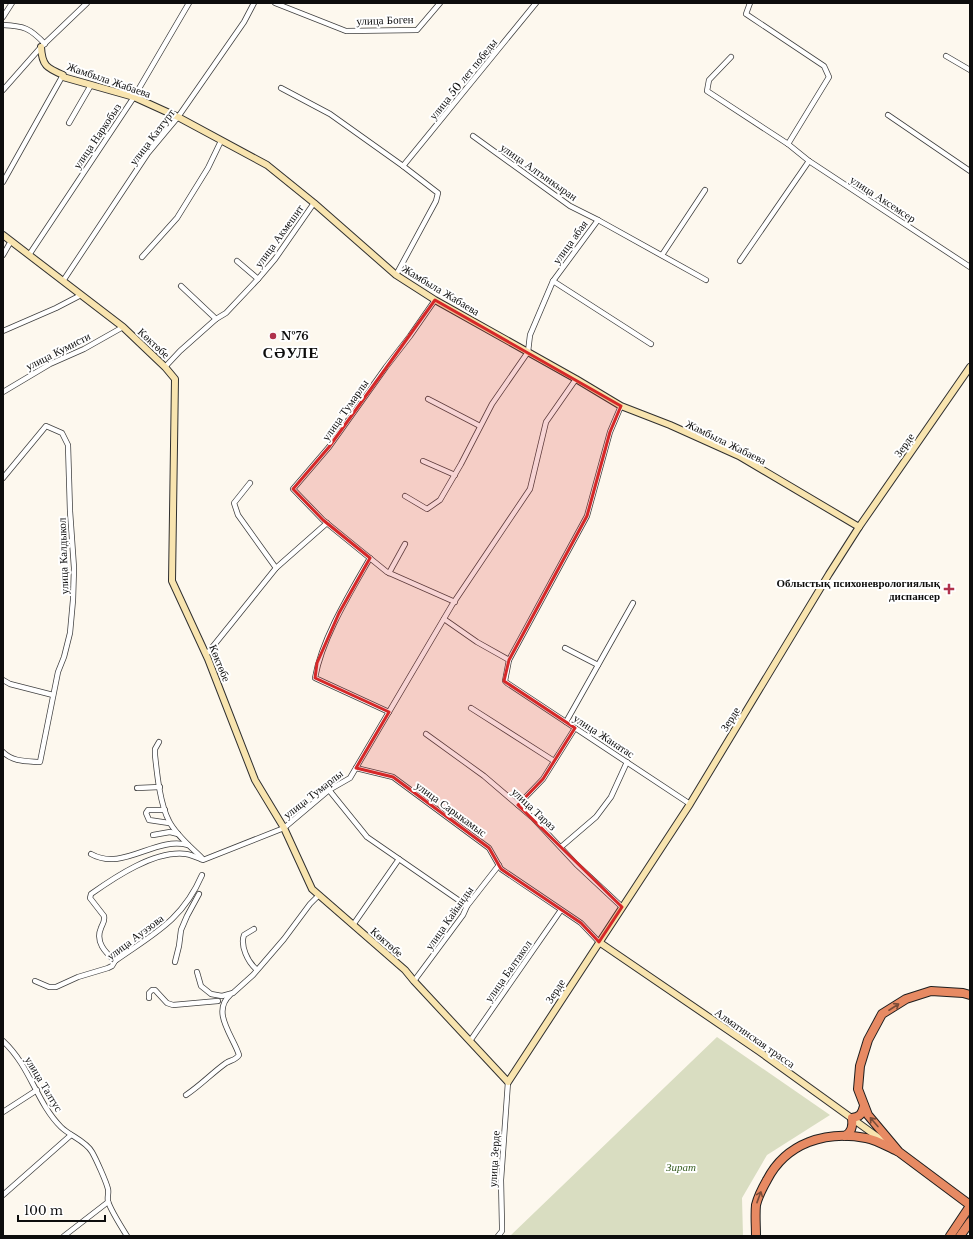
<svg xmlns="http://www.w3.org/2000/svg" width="973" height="1239" viewBox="0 0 973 1239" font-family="'Libre Baskerville',serif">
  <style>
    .cemetery { fill: #d9ddc1 }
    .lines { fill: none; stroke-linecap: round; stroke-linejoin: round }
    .street-casing { stroke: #404040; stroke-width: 6 }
    .secondary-casing { stroke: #2f2f2f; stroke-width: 8 }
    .highway-casing { stroke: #1e1e1e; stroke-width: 10 }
    .street { stroke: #fff; stroke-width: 4.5 }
    .secondary { stroke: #f8e4af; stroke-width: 6 }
    .highway { stroke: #e78a63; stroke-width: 8 }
    .oneway { stroke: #7a4c38 }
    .marked { fill: #d62828; fill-opacity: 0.2; stroke: #d62828; stroke-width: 3; stroke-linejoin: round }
    .poi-dot { fill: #b0324c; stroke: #fff; stroke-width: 1.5 }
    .labels { text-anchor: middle; stroke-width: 4; stroke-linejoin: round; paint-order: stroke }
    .street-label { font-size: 11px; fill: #0d0d0d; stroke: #fff }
    .poi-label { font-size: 11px; font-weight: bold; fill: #0d0d0d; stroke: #fff; text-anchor: start }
    .park-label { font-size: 11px; font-style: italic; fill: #395f23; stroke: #fff }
    .district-label { font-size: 15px; font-weight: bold; letter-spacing: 1px; fill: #0d0d0d; stroke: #fff }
  </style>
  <rect width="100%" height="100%" fill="#fdf8ee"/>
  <path class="cemetery" d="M717 1037 830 1115 767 1155 742 1198 743 1236H510Z"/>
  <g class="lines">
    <g class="street-casing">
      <g id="street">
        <path d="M275 3 346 31 417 30 440 3"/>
        <path d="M750 3 746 14 824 66 829 77 788 144"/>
        <path d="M3 17 12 3"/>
        <path d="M3 25C24 26 30 28 45 44"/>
        <path d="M946 56 970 70"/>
        <path d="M731 57 709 80 707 91 788 144 809 161 970 267"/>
        <path d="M281 88 330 114 403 166 438 193 436 201 396 275"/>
        <path d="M3 90 41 47 87 3"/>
        <path d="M888 115 970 171"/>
        <path d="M69 123 91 85"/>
        <path d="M473 136 570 206 598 220"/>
        <path d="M403 166 536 3"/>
        <path d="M3 182 63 75"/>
        <path d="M3 255 11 241"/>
        <path d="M29 255 134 97 189 3"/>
        <path d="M662 255 705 190"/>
        <path d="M142 257 177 218 208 168 221 141"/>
        <path d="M740 261 809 161"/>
        <path d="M258 279 275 259 314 203"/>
        <path d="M63 281 148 153 178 117 244 22 254 3"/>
        <path d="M435 300 410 336 386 367 329 447 293 489 323 520 387 572 455 602"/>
        <path d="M216 319 226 313 258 279 237 261"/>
        <path d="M3 331 56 308 81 295"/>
        <path d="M651 344 553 281 598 220 706 280"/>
        <path d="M165 367 180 351 216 319 181 286"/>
        <path d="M3 392 50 364 84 349 123 327"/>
        <path d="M428 399 480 426"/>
        <path d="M621 406 610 432 587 516 509 660 505 681 507 683 690 804"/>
        <path d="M423 461 455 475"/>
        <path d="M3 478 46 426 62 433 68 445 70 511 74 568 73 600 70 633 64 657 58 672 40 762C26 761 13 762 3 752"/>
        <path d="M250 483 234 503 238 515 276 568"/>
        <path d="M405 496 427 509 440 500 461 464 492 404 528 352 530 335 553 281"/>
        <path d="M370 558C350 593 322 638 315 678L389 712"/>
        <path d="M389 573 405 544"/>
        <path d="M444 619 477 642 509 660"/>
        <path d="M565 648 598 665"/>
        <path d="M206 655 276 568 327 523"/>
        <path d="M3 680 10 684 53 695"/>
        <path d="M471 708 554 761"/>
        <path d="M566 722 633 603"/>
        <path d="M426 734 484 776 533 818 576 864 622 907"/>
        <path d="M159 742 155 749V755C157 774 160 804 169 821 176 835 191 847 202 858"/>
        <path d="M356 768 393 777 489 848 501 869 581 923 599 942"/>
        <path d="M137 788 160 787"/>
        <path d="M329 790 367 837 467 906"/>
        <path d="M518 805 543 779 575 728"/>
        <path d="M165 810H148L146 813 149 820 169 823"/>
        <path d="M153 835 170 832 178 834"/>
        <path d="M561 847 596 817 611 797 627 762"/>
        <path d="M91 854C123 872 155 836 188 845"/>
        <path d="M353 925 399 859"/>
        <path d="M254 929 244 935C240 946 248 962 256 969"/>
        <path d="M115 961C105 952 95 942 101 928 103 923 105 921 104 916L90 898 91 894C115 877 155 850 186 854 192 855 198 858 203 860L284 828 329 790 350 778 452 605 530 489 546 422 576 379"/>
        <path d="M175 962 179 946 181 930 187 916 199 894"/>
        <path d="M197 972 201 986 211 994 222 996 233 993 253 975 284 939 310 904 319 895"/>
        <path d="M35 981 49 987H56L78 977 108 968 112 966 115 961C153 934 182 921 202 875"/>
        <path d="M414 981 463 915 467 906 499 865"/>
        <path d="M149 998V993L152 990H155L167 1003 173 1005 218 1001"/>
        <path d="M3 1041C31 1067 36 1102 61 1127 70 1136 86 1141 92 1152 96 1159 106 1181 108 1189 109 1193 107 1197 108 1201 110 1209 122 1228 127 1236"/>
        <path d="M470 1041 561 910"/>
        <path d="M186 1095C201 1085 212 1073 226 1063 231 1060 236 1060 239 1055 233 1036 211 1012 230 995"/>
        <path d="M3 1112 37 1090"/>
        <path d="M3 1195 71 1135"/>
        <path d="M64 1236 108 1202"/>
        <path d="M498 1236 502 1231V1226L501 1180 508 1082"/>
      </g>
    </g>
    <g class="secondary-casing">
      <g id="secondary">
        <path d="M41 47C42 66 47 68 63 75V77L134 97 178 117 267 165 314 203 396 275 435 300 576 379 621 406 670 425 739 456 859 527"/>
        <path d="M3 235 123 327 165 367 175 379 172 581 208 659 255 780 284 828 312 889 405 970 414 981 508 1082 690 804 829 574 859 527 970 367"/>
        <path d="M599 942 760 1052 886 1143"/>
      </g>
    </g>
    <g class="highway-casing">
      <g id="highway">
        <path d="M970 995 963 993 931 991 906 999 882 1014 868 1040 860 1066 858 1089 868 1115 899 1152 970 1205"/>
        <path d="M845 1136C852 1132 853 1126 852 1118 860 1117 862 1114 864 1106"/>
        <path d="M756 1236C756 1226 755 1215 756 1205 758 1197 763 1187 767 1180 786 1143 826 1130 866 1138 877 1140 888 1147 897 1151"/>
        <path d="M950 1236 970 1206"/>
        <path d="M960 1236 970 1222"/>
      </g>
    </g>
    <use href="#street" class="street"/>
    <use href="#secondary" class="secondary"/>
    <use href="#highway" class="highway"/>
  </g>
  <defs><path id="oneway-shaft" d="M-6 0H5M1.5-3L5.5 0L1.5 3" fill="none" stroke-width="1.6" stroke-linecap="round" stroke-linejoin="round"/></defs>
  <g class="oneway">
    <use href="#oneway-shaft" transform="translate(894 1007) rotate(-33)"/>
    <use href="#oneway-shaft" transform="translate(874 1122) rotate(-131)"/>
    <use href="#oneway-shaft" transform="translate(759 1197) rotate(-70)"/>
  </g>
  <path class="marked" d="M435 300 621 406 610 432 587 516 509 660 504 681 575 728 543 779 518 805 622 907 599 942 581 923 501 869 489 848 393 777 356 768 389 712 315 678 317 663 339 613 370 558 323 520 293 489 329 447Z"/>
  <g class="poi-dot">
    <circle cx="273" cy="336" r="4"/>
    <path d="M947 583h4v4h4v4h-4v4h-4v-4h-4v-4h4z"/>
  </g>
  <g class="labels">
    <g class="street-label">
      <text transform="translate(385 20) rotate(-2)" y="4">улица Боген</text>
      <text transform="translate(463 79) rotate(-51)" y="4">улица 50 лет победы</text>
      <text transform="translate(109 80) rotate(19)" y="4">Жамбыла Жабаева</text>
      <text transform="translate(97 136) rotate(-56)" y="4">улица Наркобыз</text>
      <text transform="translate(152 137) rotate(-53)" y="4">улица Казгурт</text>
      <text transform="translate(539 172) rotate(35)" y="4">улица Алтынкыран</text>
      <text transform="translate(883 199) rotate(33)" y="4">улица Аксемсер</text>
      <text transform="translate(279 236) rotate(-54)" y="4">улица Акмешит</text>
      <text transform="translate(570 242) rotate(-54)" y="4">улица абая</text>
      <text transform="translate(441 290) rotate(31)" y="4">Жамбыла Жабаева</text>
      <text transform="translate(154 343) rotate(43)" y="4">Көктөбе</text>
      <text transform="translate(58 351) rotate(-27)" y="4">улица Кумисти</text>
      <text transform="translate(345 410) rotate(-55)" y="4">улица Тумарлы</text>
      <text transform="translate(726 442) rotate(26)" y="4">Жамбыла Жабаева</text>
      <text transform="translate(904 445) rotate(-55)" y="4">Зерде</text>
      <text transform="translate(63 556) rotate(-92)" y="4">улица Калдыкол</text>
      <text transform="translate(220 663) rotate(68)" y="4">Көктөбе</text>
      <text transform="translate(730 719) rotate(-58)" y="4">Зерде</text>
      <text transform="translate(604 736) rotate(33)" y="4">улица Жанатас</text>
      <text transform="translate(313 794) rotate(-38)" y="4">улица Тумарлы</text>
      <text transform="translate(451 809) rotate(36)" y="4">улица Сарыкамыс</text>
      <text transform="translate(534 809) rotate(43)" y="4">улица Тараз</text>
      <text transform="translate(449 918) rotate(-55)" y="4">улица Кайынды</text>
      <text transform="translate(135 937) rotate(-37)" y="4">улица Ауэзова</text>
      <text transform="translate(387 942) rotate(41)" y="4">Көктөбе</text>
      <text transform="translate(508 971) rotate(-55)" y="4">улица Балтакол</text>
      <text transform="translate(555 991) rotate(-57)" y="4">Зерде</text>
      <text transform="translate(755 1038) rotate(35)" y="4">Алматинская трасса</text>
      <text transform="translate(44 1084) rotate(59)" y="4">улица Талтус</text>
      <text transform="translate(494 1159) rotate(-87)" y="4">улица Зерде</text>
    </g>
    <g class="poi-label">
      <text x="281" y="340">№76</text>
      <text x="940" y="587" text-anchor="end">Облыстық психоневрологиялық<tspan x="940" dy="13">диспансер</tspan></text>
    </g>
    <g class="park-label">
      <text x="681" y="1171">Зират</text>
    </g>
    <g class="district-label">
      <text x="291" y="358">СӘУЛЕ</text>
    </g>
  </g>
  <rect width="973" height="1239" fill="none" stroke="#0d0d0d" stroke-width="8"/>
  <path d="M18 1215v6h87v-6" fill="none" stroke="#0d0d0d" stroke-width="2"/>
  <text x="24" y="1215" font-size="12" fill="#0d0d0d" stroke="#ffffff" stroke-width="3" paint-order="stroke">100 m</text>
</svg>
